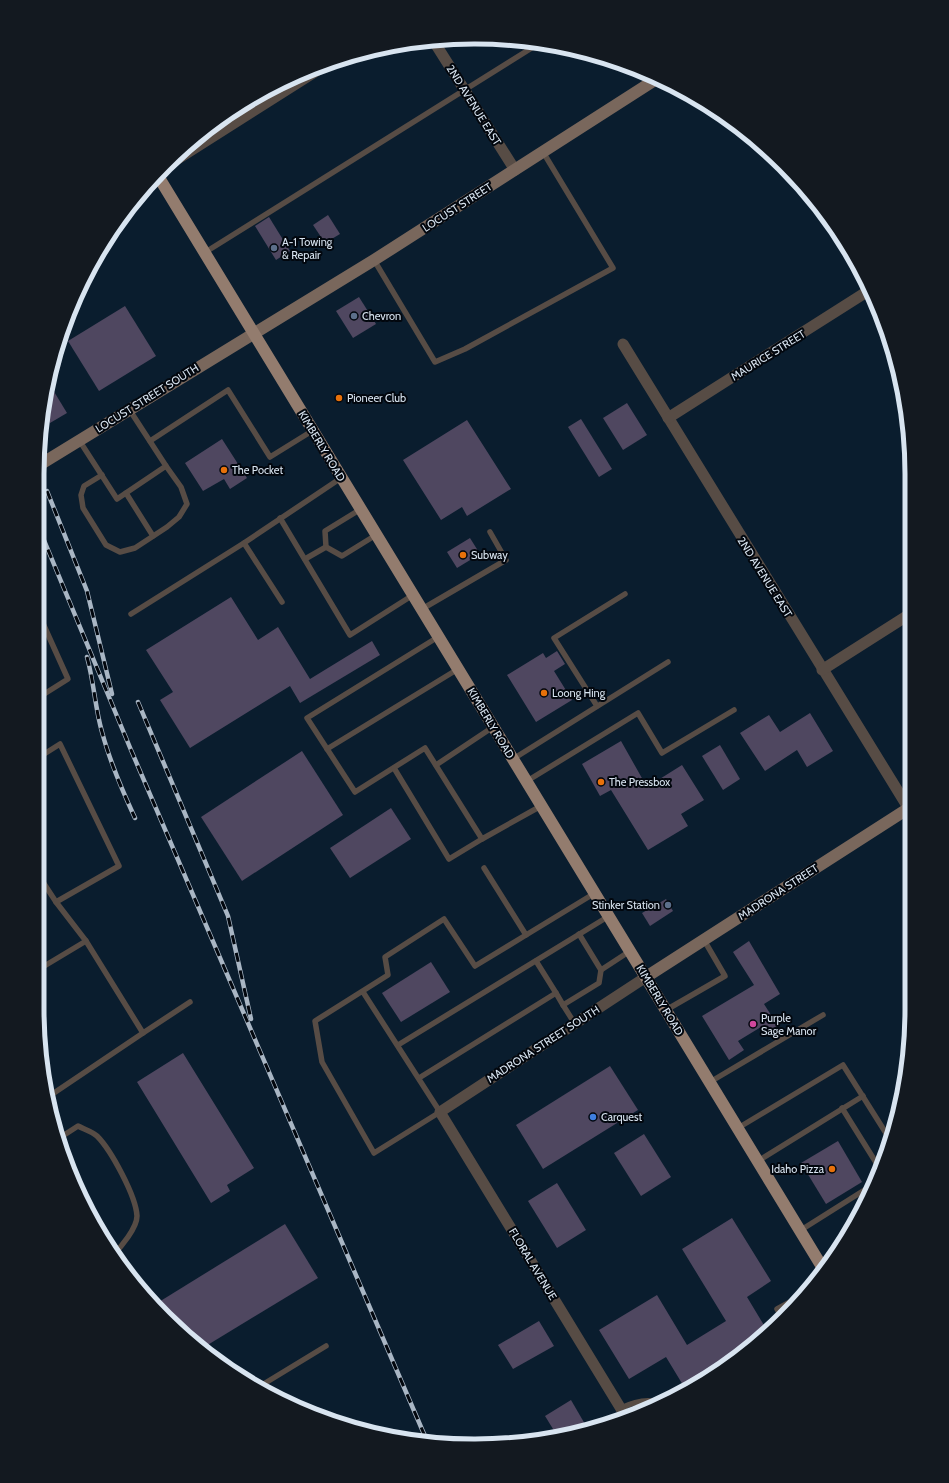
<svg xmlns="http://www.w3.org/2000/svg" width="949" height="1483" viewBox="0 0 949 1483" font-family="Cabin,sans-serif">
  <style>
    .building { fill: #4f4760 }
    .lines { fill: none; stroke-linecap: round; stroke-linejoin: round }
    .lane { stroke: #574c45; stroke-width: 5.5 }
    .street { stroke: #574c45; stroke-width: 11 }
    .secondary { stroke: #79675c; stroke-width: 12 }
    .primary { stroke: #937c6e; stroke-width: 12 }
    .rail-casing { stroke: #a9b6c4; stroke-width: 4.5 }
    .rail { stroke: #02070e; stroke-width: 3; stroke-dasharray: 9; stroke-linecap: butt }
    .service-dot { fill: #5c6f8a; stroke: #02070e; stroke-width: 1.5 }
    .food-dot { fill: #e8710a; stroke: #02070e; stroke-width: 1.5 }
    .hotel-dot { fill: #d1479c; stroke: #02070e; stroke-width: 1.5 }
    .shop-dot { fill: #3f7fe0; stroke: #02070e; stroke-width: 1.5 }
    .labels { text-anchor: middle; stroke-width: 4; stroke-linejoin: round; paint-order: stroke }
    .street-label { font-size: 11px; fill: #d8e4f0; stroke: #02070e }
    .poi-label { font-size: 11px; fill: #d8e4f0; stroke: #02070e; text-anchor: start }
    .rim { fill: none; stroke: #d8e4f0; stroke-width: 5 }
  </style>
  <rect width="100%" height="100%" fill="#0a1d2e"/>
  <g class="building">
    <path d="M328 215 340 234 325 243 313 225Z"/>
    <path d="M269 217 290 251 276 260 255 226Z"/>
    <path d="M359 297 376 324 353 338 336 311Z"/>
    <path d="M125 306 156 356 99 391 68 341Z"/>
    <path d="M50 385 67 413 50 423 43 411Z"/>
    <path d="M627 403 647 435 623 450 603 418Z"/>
    <path d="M581 419 612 469 599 477 568 427Z"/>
    <path d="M467 420 511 489 467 516 462 507 441 520 403 460Z"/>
    <path d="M222 439 247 478 230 489 224 479 203 491 185 463Z"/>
    <path d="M470 538 480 554 457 568 447 552Z"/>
    <path d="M231 597 258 640 278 627 310 679 372 641 380 655 300 703 290 686 190 748 160 700 173 692 146 650Z"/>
    <path d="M557 651 565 664 554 671 572 700 536 722 507 675 543 653 546 658Z"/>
    <path d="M810 713 833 751 807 767 797 750 765 771 740 733 769 715 780 732Z"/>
    <path d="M621 741 647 787 682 765 704 800 681 814 688 826 648 850 611 790 600 796 582 764Z"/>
    <path d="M720 745 740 779 723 790 702 756Z"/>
    <path d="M302 751 343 815 242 881 201 817Z"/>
    <path d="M391 808 411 839 350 878 330 848Z"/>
    <path d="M666 899 673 911 650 926 642 913Z"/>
    <path d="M749 941 780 994 764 1004 778 1026 765 1034 761 1027 738 1041 744 1050 729 1060 702 1016 754 985 733 952Z"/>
    <path d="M431 962 450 992 401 1022 382 993Z"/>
    <path d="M183 1053 254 1168 227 1185 230 1191 211 1203 137 1082Z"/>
    <path d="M610 1066 638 1110 543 1169 516 1125Z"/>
    <path d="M644 1134 671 1177 641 1196 614 1153Z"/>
    <path d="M838 1141 862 1182 826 1204 801 1163Z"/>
    <path d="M557 1183 586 1230 557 1248 528 1201Z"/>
    <path d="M732 1218 771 1281 747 1297 768 1332 717 1372 686 1390 666 1357 629 1379 599 1330 657 1295 687 1345 726 1321 682 1249Z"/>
    <path d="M285 1224 318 1278 201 1349 154 1305Z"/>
    <path d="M539 1321 554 1346 513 1369 498 1345Z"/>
    <path d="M571 1400 589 1431 558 1437 545 1416Z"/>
  </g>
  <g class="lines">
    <g class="lane">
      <path d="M204 253 538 44"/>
      <path d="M374 260 435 362 465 349 613 268 543 152"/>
      <path d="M79 440 117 499 166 466 129 409"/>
      <path d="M150 441 228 390 270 457 312 431"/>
      <path d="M102 475 84 486 81 495 83 508 106 545 120 552 135 548 167 527 179 517 187 504 181 487 166 466"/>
      <path d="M126 493 153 536"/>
      <path d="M361 509 325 531 326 547 342 556 376 535"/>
      <path d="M280 518 350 635 413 595"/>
      <path d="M244 543 282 602"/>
      <path d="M305 559 326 547"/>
      <path d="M422 609 506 560 490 532"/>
      <path d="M131 614 244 543 341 478"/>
      <path d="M41 619 68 679 41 696"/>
      <path d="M438 637 307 718 355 792 425 748 482 839 541 806"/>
      <path d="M597 706 554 638 625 594"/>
      <path d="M327 749 458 669"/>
      <path d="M41 756 60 744 119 866 56 902 41 879"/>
      <path d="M513 759 668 662"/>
      <path d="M436 765 493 727"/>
      <path d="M394 768 449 859 482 839"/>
      <path d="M527 781 638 713 662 753 734 710"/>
      <path d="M484 868 526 935 595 893"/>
      <path d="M56 902 86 941 143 1033 190 1002"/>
      <path d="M41 968 86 941"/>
      <path d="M601 970 630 951"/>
      <path d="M363 992 440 1112 374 1153 322 1062 315 1021 388 975 385 957 444 919 475 966 526 935"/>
      <path d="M556 993 563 1005 599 983 601 970 579 934"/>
      <path d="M563 1005 575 1024"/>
      <path d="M666 1010 725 976 704 940"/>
      <path d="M398 1045 609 916"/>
      <path d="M419 1078 556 993 536 961"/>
      <path d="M710 1082 823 1015"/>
      <path d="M48 1097 143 1033"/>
      <path d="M842 1108 880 1169"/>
      <path d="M738 1128 843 1065 889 1138"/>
      <path d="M58 1139 78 1126C84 1129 93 1132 97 1136 111 1150 136 1196 137 1216 137 1228 121 1247 113 1255"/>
      <path d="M758 1161 863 1096"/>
      <path d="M801 1230 874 1184"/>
      <path d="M782 1317 777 1309 803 1295"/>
      <path d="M257 1388 326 1346"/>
      <path d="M621 1408C633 1402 648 1398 661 1403"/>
    </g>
    <g class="street">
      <path d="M433 40 515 170"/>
      <path d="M168 165 332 61"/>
      <path d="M623 344 909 809"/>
      <path d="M668 418 868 291"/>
      <path d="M822 670 910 614"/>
      <path d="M626 1417 440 1112 646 977"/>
    </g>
    <g class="secondary">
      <path d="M41 464 374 260 658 78"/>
      <path d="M646 977 909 808"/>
    </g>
    <path class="primary" d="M158 176 824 1270"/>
    <g class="rail-casing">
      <g id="rail">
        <path d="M47 491 87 591 112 694"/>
        <path d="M41 533 131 750 427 1441"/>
        <path d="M87 657C94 682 95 708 102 732 110 762 122 790 135 818"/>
        <path d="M138 702 228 916 251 1019"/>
      </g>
    </g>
    <use href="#rail" class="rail"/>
  </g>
  <g class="service-dot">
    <circle cx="274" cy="248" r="4"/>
    <circle cx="354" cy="316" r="4"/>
    <circle cx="668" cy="905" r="4"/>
  </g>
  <g class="food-dot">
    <circle cx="339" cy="398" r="4"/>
    <circle cx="224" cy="470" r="4"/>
    <circle cx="463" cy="555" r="4"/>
    <circle cx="544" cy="693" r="4"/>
    <circle cx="601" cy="782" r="4"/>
    <circle cx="832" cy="1169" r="4"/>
  </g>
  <circle class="hotel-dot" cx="753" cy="1024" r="4"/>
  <circle class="shop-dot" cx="593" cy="1117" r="4"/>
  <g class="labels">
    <g class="street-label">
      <text transform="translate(474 105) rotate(58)" y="4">2ND AVENUE EAST</text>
      <text transform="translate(457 207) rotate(-33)" y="4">LOCUST STREET</text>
      <text transform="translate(768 355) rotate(-32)" y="4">MAURICE STREET</text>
      <text transform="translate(147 398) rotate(-32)" y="4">LOCUST STREET SOUTH</text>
      <text transform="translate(322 446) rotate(59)" y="4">KIMBERLY ROAD</text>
      <text transform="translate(765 577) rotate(58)" y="4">2ND AVENUE EAST</text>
      <text transform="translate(491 723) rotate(59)" y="4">KIMBERLY ROAD</text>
      <text transform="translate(778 892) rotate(-33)" y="4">MADRONA STREET</text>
      <text transform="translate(660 1000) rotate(59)" y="4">KIMBERLY ROAD</text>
      <text transform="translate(543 1044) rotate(-33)" y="4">MADRONA STREET SOUTH</text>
      <text transform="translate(533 1264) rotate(59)" y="4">FLORAL AVENUE</text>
    </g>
    <g class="poi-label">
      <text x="282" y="246">A-1 Towing<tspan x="282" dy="13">&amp; Repair</tspan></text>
      <text x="362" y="320">Chevron</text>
      <text x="347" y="402">Pioneer Club</text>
      <text x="232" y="474">The Pocket</text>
      <text x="471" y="559">Subway</text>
      <text x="552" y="697">Loong Hing</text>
      <text x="609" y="786">The Pressbox</text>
      <text x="660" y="909" text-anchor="end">Stinker Station</text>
      <text x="761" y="1022">Purple<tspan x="761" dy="13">Sage Manor</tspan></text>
      <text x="601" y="1121">Carquest</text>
      <text x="824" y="1173" text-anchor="end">Idaho Pizza</text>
    </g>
  </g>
  <path d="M0 0H949V1483H0ZM474 44H475A430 430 0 0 1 905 474V1009A430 430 0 0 1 475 1439H474A430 430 0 0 1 44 1009V474A430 430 0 0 1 474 44Z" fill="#131920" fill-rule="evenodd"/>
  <path class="rim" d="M474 44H475A430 430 0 0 1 905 474V1009A430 430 0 0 1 475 1439H474A430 430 0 0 1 44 1009V474A430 430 0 0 1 474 44Z"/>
</svg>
